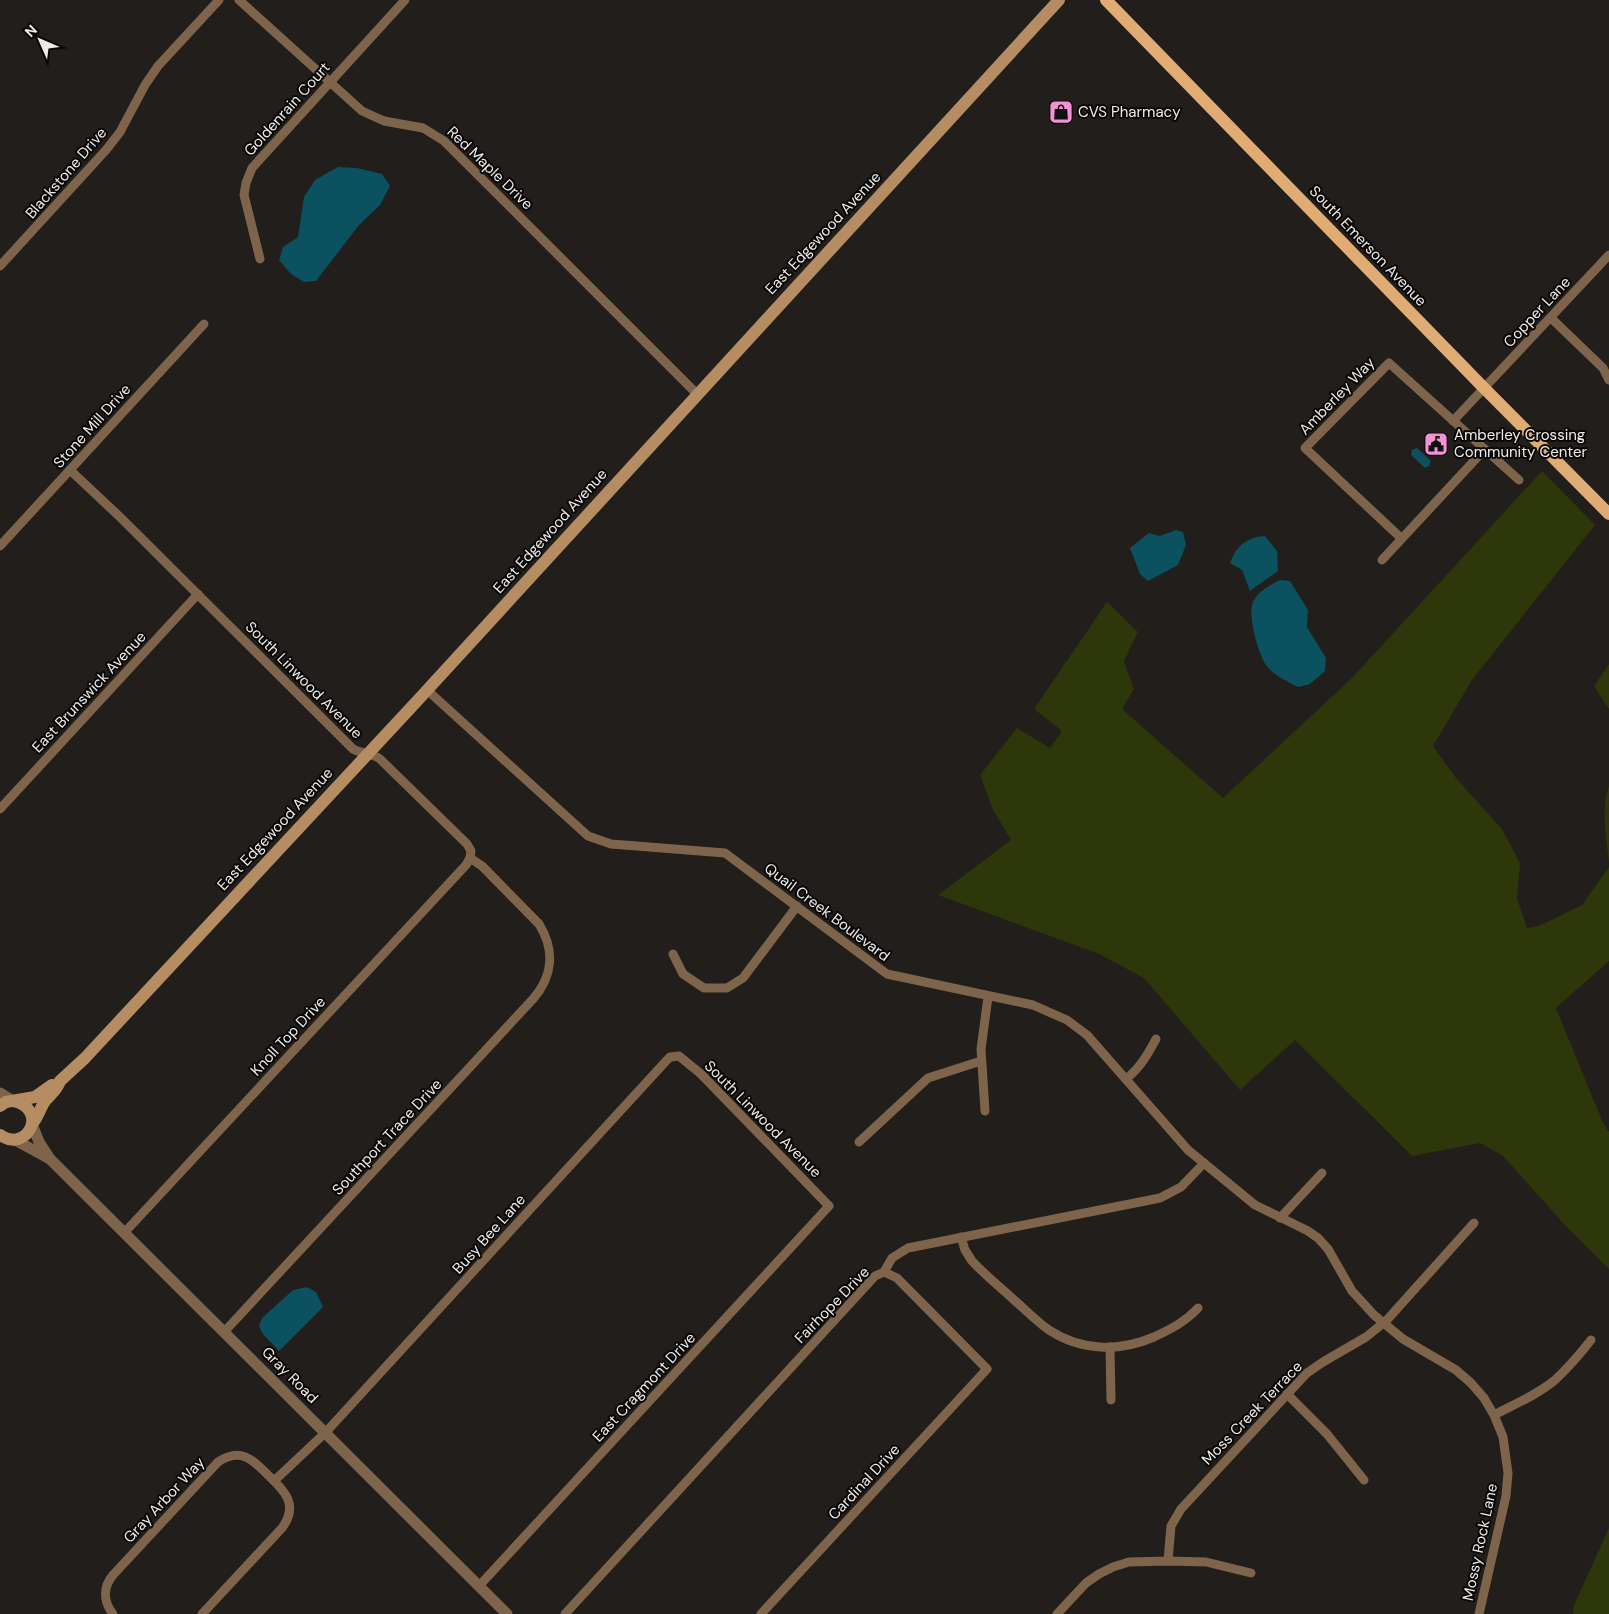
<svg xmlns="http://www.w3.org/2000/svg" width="1609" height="1614" viewBox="0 0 1609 1614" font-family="'DM Sans',sans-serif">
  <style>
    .green { fill: #2d3709 }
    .water { fill: #0b5160 }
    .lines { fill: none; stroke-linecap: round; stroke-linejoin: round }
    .minor { stroke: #7e644b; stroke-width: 9 }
    .tertiary { stroke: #7e644b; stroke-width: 11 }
    .secondary { stroke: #b68c62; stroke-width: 12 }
    .primary { stroke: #e1ab74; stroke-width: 12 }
    .labels { text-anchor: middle; stroke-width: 4; stroke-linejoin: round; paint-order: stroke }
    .street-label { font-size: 15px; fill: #eeebe9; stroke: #0a0807 }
    .poi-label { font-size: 15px; fill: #eeebe9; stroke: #0a0807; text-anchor: start }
  </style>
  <rect width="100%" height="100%" fill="#211e1b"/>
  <g class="green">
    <path d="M1542 471 1595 525 1472 680 1433 746 1456 778 1502 829 1520 863 1517 898 1527 928 1539 926 1582 905 1609 867V961L1556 1008 1603 1123 1609 1132V1269L1564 1224 1503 1156 1480 1143 1412 1156 1295 1040 1240 1090 1144 978 1099 954 938 895 1011 840 993 810 980 775 1017 728 1050 748 1062 731 1034 709 1107 602 1138 632 1124 661 1134 689 1122 709 1223 798 1352 678Z"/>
    <path d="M1609 664V708H1608L1594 686Z"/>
    <path d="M1609 786V863C1607 839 1600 810 1609 786Z"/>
    <path d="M1609 1528V1614H1573L1574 1605Z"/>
  </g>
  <g class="water">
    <path d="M338 167 357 168 382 174 390 186 380 205 359 225 316 281 304 282 291 274 279 260 283 247 298 237 304 197 315 180Z"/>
    <path d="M1417 448 1431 461 1429 466 1425 468 1411 455 1412 450Z"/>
    <path d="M1176 530 1183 532 1186 545 1178 565 1148 581 1140 574 1130 548 1149 533 1160 536Z"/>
    <path d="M1265 536 1277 551 1278 571 1250 591 1242 570 1230 563C1236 546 1247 537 1265 536Z"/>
    <path d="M1280 580 1290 581 1308 610 1307 627 1326 658 1325 671 1310 684 1298 687C1287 681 1273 675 1266 665 1258 653 1249 619 1252 605 1255 593 1270 585 1280 580Z"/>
    <path d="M307 1287 316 1292 323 1307 279 1351 263 1334 259 1326 262 1318 293 1290Z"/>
  </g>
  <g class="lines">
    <g class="minor">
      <path d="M239 0 362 111 384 121 423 128 444 141 697 394"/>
      <path d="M260 259 244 195 246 183 252 168 405 0"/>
      <path d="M0 266 106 150 120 132 145 85 158 66 219 0"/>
      <path d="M1551 318 1603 368 1609 380"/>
      <path d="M1453 421 1609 255"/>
      <path d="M70 470 121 518 353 749C362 754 372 753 380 759L467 844 471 851 470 858 482 866 539 924C555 950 553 976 533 999L225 1331"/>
      <path d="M1401 538 1305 448 1389 363 1519 480"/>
      <path d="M0 546 204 324"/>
      <path d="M1382 560 1485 449"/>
      <path d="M427 690 588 836 611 844 725 853 887 974 1033 1005 1067 1020 1087 1035 1188 1150 1255 1205 1308 1231 1318 1238 1328 1249 1352 1291 1374 1315 1403 1339 1456 1370 1471 1383 1484 1398 1494 1415 1503 1437 1508 1473 1506 1496 1479 1614"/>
      <path d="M0 809 198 594"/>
      <path d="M673 954 683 974 704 988H727L743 978 797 906"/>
      <path d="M1126 1079C1140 1068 1148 1054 1156 1039"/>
      <path d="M985 1111 981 1049 988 997"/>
      <path d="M859 1142 928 1078 981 1061"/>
      <path d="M1280 1218 1322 1173"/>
      <path d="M125 1232 466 865 470 858"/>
      <path d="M961 1237 965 1250 972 1261C985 1275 1000 1287 1014 1300 1026 1310 1036 1321 1049 1330 1081 1351 1119 1352 1154 1337 1171 1329 1185 1322 1198 1308"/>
      <path d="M1110 1347 1111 1400"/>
      <path d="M1287 1394 1327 1434 1364 1480"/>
      <path d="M1494 1415C1515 1404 1537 1395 1555 1380 1568 1368 1580 1354 1591 1340"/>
      <path d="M274 1481 326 1432 667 1060 670 1057 679 1056 701 1074 829 1206 479 1586"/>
      <path d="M1168 1561 1171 1526 1181 1509 1307 1373 1323 1362 1366 1337 1386 1321 1474 1223"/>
      <path d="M113 1614C103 1601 103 1587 113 1575L218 1462C240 1447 252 1459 268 1475 285 1491 299 1505 282 1528L202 1614"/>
      <path d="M565 1614 875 1276 884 1272 892 1258 908 1248 1160 1198 1181 1187 1204 1163"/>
      <path d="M761 1614 987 1369 897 1278 884 1272"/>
      <path d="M1057 1614 1086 1583 1099 1574 1113 1567 1129 1562 1168 1561 1206 1562 1251 1573"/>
    </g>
    <g class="tertiary">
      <path d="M0 1093 13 1101"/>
      <path d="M32 1124 39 1142 50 1159 507 1614"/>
      <path d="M15 1140 48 1158"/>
    </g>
    <g class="secondary">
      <path d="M0 1106 6 1102 35 1097 52 1085"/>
      <path d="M32 1124C38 1118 40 1108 45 1101 50 1095 58 1089 60 1081L85 1058 418 700 1059 0"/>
      <path d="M0 1135C27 1154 50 1109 13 1101"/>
    </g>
    <path class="primary" d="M1106 0 1483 387 1609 514"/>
  </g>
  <defs>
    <g id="shop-square" transform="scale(1.25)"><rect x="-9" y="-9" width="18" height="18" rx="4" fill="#f391d5" stroke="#0a0807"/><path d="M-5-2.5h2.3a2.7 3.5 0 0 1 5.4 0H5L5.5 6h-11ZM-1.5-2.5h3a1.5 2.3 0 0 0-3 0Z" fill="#111"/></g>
    <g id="civic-square" transform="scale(1.25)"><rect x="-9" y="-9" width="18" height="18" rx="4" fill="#f391d5" stroke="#0a0807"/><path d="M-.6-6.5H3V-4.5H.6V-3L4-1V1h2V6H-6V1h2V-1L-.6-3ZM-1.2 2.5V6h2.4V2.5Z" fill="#111"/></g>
  </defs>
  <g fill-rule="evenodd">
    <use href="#shop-square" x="1061" y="112"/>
    <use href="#civic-square" x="1436" y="444"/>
  </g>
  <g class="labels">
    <g class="street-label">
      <text transform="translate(287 109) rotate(-48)" y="5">Goldenrain Court</text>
      <text transform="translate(490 168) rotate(44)" y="5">Red Maple Drive</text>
      <text transform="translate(66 173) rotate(-49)" y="5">Blackstone Drive</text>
      <text transform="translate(823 233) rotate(-47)" y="5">East Edgewood Avenue</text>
      <text transform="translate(1368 246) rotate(46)" y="5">South Emerson Avenue</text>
      <text transform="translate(1537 312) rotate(-47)" y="5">Copper Lane</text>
      <text transform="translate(1337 396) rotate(-46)" y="5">Amberley Way</text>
      <text transform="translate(92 426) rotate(-48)" y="5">Stone Mill Drive</text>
      <text transform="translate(550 531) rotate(-48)" y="5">East Edgewood Avenue</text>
      <text transform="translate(304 680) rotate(45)" y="5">South Linwood Avenue</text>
      <text transform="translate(89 692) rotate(-47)" y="5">East Brunswick Avenue</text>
      <text transform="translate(275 829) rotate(-47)" y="5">East Edgewood Avenue</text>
      <text transform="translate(827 912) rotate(37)" y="5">Quail Creek Boulevard</text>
      <text transform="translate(288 1036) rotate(-47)" y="5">Knoll Top Drive</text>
      <text transform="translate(763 1119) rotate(45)" y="5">South Linwood Avenue</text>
      <text transform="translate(387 1137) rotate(-47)" y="5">Southport Trace Drive</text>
      <text transform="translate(489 1234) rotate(-48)" y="5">Busy Bee Lane</text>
      <text transform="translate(832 1305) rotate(-46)" y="5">Fairhope Drive</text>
      <text transform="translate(290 1375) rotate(45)" y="5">Gray Road</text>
      <text transform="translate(644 1387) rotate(-47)" y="5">East Cragmont Drive</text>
      <text transform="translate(1252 1413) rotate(-46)" y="5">Moss Creek Terrace</text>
      <text transform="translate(864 1482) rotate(-47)" y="5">Cardinal Drive</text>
      <text transform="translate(164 1500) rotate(-47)" y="5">Gray Arbor Way</text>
      <text transform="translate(1480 1542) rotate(-78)" y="5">Mossy Rock Lane</text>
    </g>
    <g class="poi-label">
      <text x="1078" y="117">CVS Pharmacy</text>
      <text x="1454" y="440">Amberley Crossing<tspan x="1454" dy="17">Community Center</tspan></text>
    </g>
  </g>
  <g transform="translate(40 40) rotate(315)" stroke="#0a0807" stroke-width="4" paint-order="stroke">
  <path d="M0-4L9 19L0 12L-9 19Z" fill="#eeebe9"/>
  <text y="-8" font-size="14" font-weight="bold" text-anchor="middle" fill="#eeebe9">N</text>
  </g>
</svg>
